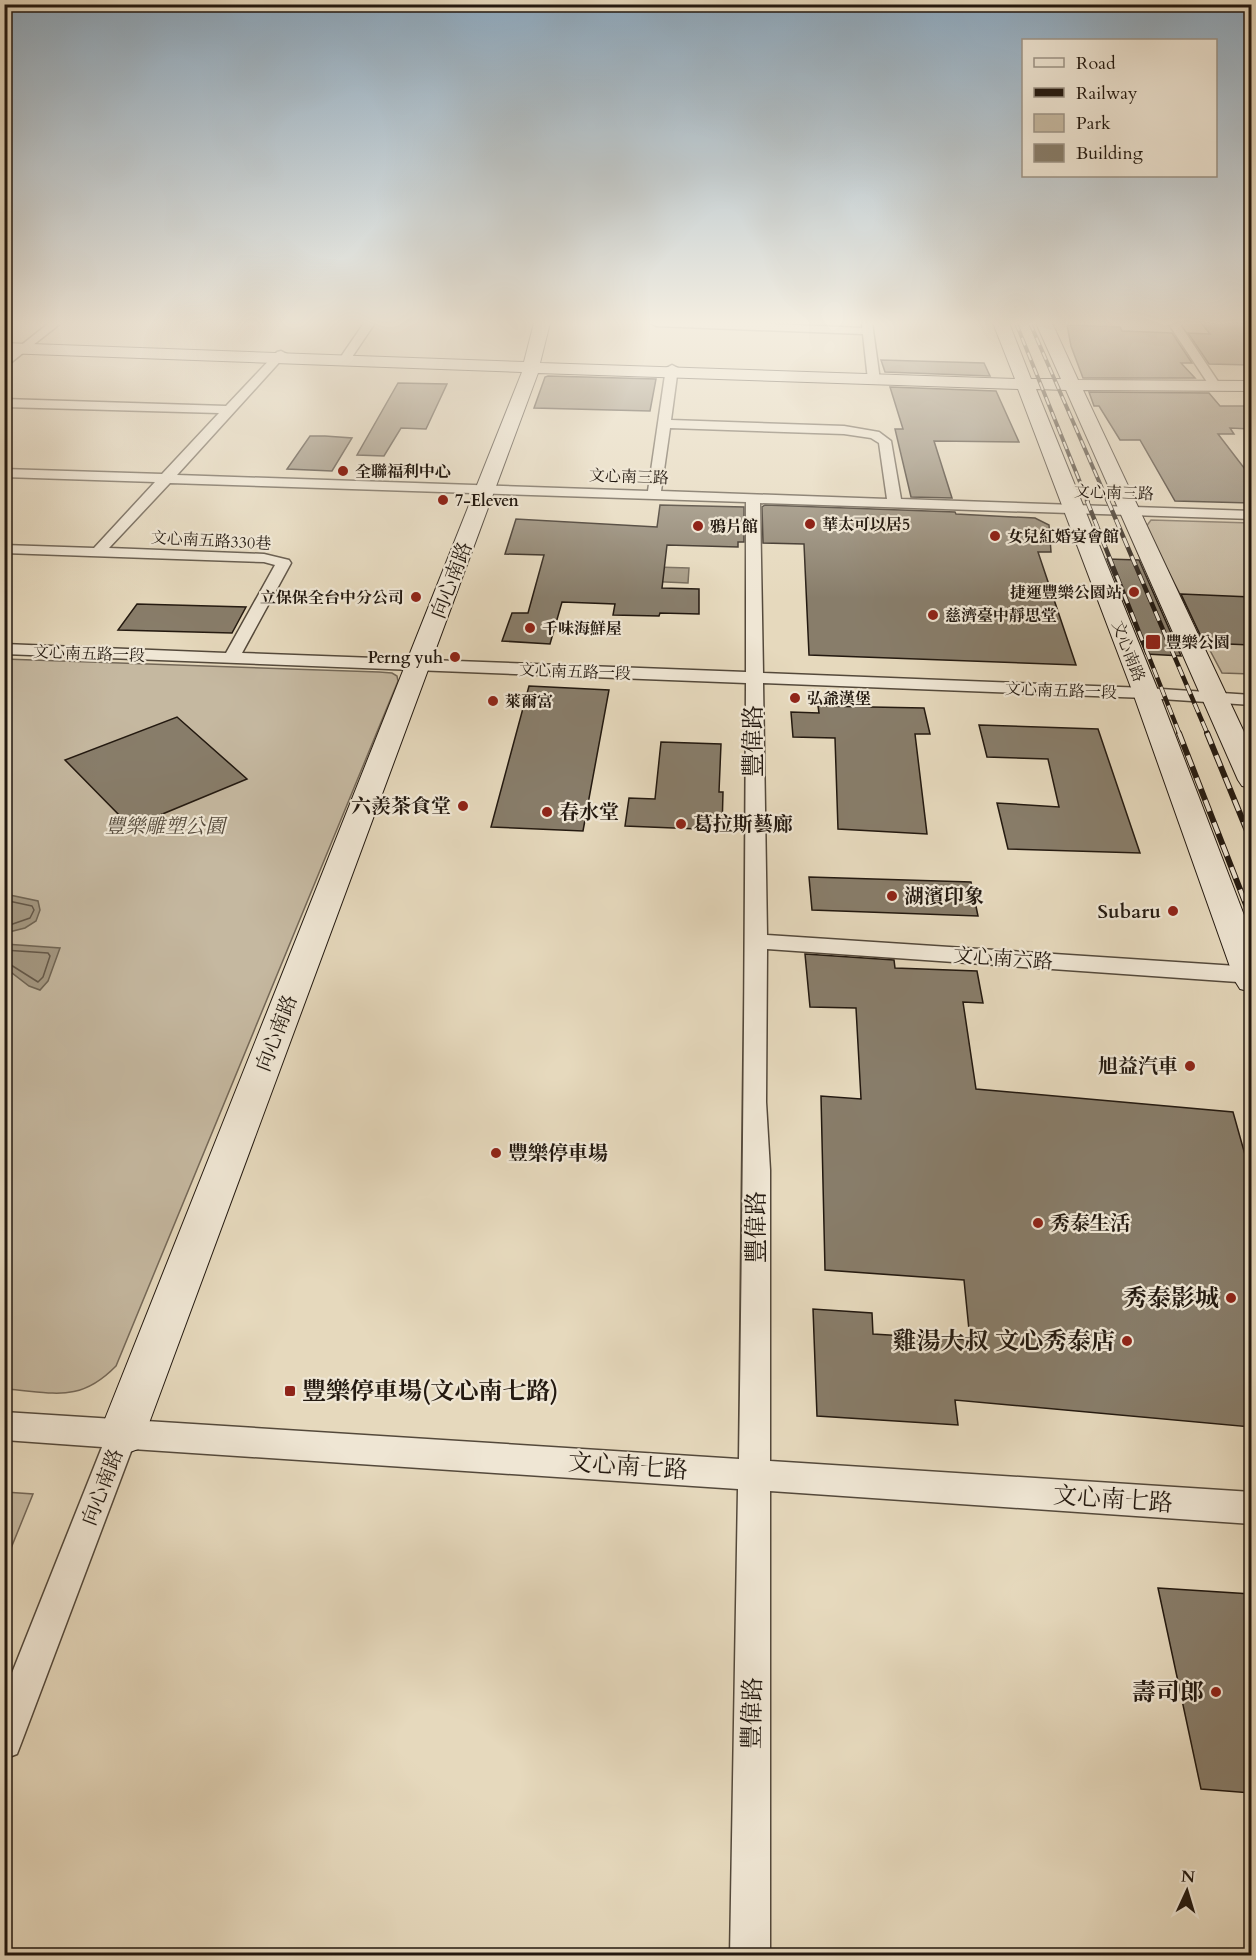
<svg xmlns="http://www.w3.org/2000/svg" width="1256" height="1960" viewBox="0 0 1256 1960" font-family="Cardo,'Noto Serif TC',serif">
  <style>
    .green { fill: #c5b8a0; stroke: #746858; stroke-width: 1.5 }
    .water { fill: #a49882; stroke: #706554; stroke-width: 1.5 }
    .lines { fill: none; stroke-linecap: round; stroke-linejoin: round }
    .shore { stroke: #645849; stroke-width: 1.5 }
    .building { fill: #887d6a; stroke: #231910; stroke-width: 1.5 }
    .street-casing { stroke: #54493b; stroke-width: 3 }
    .secondary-casing { stroke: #231910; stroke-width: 2 }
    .street { fill: #efe6d4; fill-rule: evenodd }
    .secondary { fill: #efe6d4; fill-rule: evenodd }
    .rail-far2-casing { stroke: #231910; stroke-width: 4 }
    .rail-far1-casing { stroke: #231910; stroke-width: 4.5 }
    .rail-casing { stroke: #231910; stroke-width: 6 }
    .rail-far2 { stroke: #efe6d4; stroke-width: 2; stroke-dasharray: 8; stroke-linecap: butt }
    .rail-far1 { stroke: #efe6d4; stroke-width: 3; stroke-dasharray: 10; stroke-linecap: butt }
    .rail { stroke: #efe6d4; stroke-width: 4; stroke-dasharray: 12; stroke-linecap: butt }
    .poi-dot { fill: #8f2418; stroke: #efe6d4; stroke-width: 2 }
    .labels { text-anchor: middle; stroke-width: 4.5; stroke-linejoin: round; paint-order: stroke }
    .far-poi-label { font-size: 16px; font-weight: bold; fill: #231910; stroke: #efe6d4; text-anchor: start }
    .far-street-label { font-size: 16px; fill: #231910; stroke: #efe6d4 }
    .street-label { font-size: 20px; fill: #231910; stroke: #efe6d4 }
    .poi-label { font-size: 20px; font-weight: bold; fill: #231910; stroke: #efe6d4; text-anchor: start }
    .park-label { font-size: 20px; font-style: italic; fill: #54493b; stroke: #efe6d4 }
    .near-street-label { font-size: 24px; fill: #231910; stroke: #efe6d4 }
    .near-poi-label { font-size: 24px; font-weight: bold; fill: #231910; stroke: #efe6d4; text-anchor: end }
  </style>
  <rect width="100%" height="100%" fill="#e6d9bd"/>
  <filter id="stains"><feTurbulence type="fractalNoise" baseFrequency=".00333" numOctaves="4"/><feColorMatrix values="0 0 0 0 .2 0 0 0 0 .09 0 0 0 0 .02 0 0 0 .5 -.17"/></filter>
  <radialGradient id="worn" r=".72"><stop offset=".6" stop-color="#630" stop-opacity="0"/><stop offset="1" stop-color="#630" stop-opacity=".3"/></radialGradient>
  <g class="green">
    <path d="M1151 520 1251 523V674L1222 673 1145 528Z"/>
    <path d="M4 659 379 672 392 673 397 676 398 681 116 1366C79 1404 53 1392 5 1389Z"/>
    <path d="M5 1492 33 1494 5 1563 4 1492Z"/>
  </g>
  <g class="water">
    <path d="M622 566 689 568 688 583 620 580Z"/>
    <path d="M5 894 38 901 40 910 36 921 25 928 5 933Z"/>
    <path d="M5 944 60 948 48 981 40 990 29 986 8 970 5 972Z"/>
  </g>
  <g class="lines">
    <g class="shore">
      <path d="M4 900 32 906 34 910 30 918 4 927"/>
      <path d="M4 950 48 953 50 956 43 977 38 982 11 965H4"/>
    </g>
  </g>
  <g class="building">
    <path d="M1201 323H1251V365L1209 364 1188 333 1210 334Z"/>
    <path d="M1067 325 1120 327 1122 331 1172 333 1192 363H1181L1195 378H1083L1071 346Z"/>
    <path d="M881 360 984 363 990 376 885 372Z"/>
    <path d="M548 376 656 379 650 411 534 408 545 377Z"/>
    <path d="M398 383 447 384 426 429 401 428 384 456 357 455Z"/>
    <path d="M890 387 996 391 1019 442 934 441 952 498 911 497 895 429H903Z"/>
    <path d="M1089 392 1209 393 1220 406H1251V429L1230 428 1234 434H1218L1251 477V503L1175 501 1140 440H1120L1099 406H1094Z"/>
    <path d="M310 436H325L352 438 332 471 287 469Z"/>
    <path d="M660 505 744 507V542H738V547L667 545 662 588 699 589V614L660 613 659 616 613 615 615 604 562 602 550 644 502 641 512 613H528L544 555 505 554 516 519 657 527Z"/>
    <path d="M765 505 955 512 956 514 1035 518 1049 525 1051 552H1038L1076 665 809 655 804 544 763 543 762 507Z"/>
    <path d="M1107 559 1139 560 1181 656 1146 654Z"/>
    <path d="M1181 594 1251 597V645L1204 643Z"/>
    <path d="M137 604 246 607 232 633 118 630Z"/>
    <path d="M529 686 609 690 583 831 491 827Z"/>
    <path d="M818 706 924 708 930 734H915L927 834 838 829 835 738 793 737 791 712 819 713Z"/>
    <path d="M177 717 247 779 131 827 65 760Z"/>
    <path d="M979 725 1098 729 1140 853 1008 849 997 803 1059 807 1048 759 987 757Z"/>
    <path d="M661 742 721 744 719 792H723L722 830 625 826 629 798 655 799Z"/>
    <path d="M809 877 971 882 978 916 812 910Z"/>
    <path d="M805 954 894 960 895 968 977 971 983 1003 963 1002 976 1089 1233 1112 1251 1176V1427L955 1400 958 1425 817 1416 813 1309 872 1313 873 1334 970 1340 964 1280 825 1270 821 1096 861 1099 856 1008 810 1007Z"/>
    <path d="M1158 1588 1251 1594V1793L1201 1789Z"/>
  </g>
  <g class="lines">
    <g class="street-casing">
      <g id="street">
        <path d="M49 323H61L4 368V359Z"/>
        <path d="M364 323H375L348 363H340L338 361Z"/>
        <path d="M651 323H751L862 328V323H872L880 380 874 383 868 380 863 334 656 326Z"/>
        <path d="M1168 323H1179L1221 386 1219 388H1211Z"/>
        <path d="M281 351 287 354 285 356 177 475 648 491 666 368 672 365 678 368 671 420 844 426 879 432 891 441 901 499 1252 511V519L760 503 763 673 1146 688 1252 695V705L1146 698 763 683 767 935 1252 967V983L767 949 766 1102 770 1170V1461L1252 1492V1524L770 1491V1956H730L738 1489 132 1449 22 1741 17 1754 4 1759V1693L102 1447 4 1440V1412L739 1459C743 1199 745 942 746 683L4 654V644L226 653 275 565 264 562 4 553V545L94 548 155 482 4 477V469L162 474 219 413 4 407V399L226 406 277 352ZM670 428 844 434 871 438 879 443 887 499 661 491ZM170 483 746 502V672L242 653 291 563 289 560 264 554 109 548Z"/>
      </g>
    </g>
    <g class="secondary-casing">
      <path id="secondary" d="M534 323H550L540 363 1015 379 993 323H1009L1031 379H1061L1036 323H1052L1078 380 1252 381V391L1083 390 1252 749V788L1242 786 1238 780 1066 390 1036 389 1159 693 1252 936V992L1240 989 1235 981 1133 693 1018 389 538 373 145 1434 138 1449 122 1455 106 1449 99 1434 522 372 4 353V343L524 362Z"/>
    </g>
    <use href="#street" class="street"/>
    <use href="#secondary" class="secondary"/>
    <g class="rail-far2-casing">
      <g id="rail-far2">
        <path d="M1016 323 1088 502"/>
        <path d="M1030 323 1108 502"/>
      </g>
    </g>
    <g class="rail-far1-casing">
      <g id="rail-far1">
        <path d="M1087 501 1180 735"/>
        <path d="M1108 501 1208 735"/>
      </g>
    </g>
    <g class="rail-casing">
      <g id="rail">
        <path d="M1179 733 1252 920"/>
        <path d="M1207 733 1252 843"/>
      </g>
    </g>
    <use href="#rail-far2" class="rail-far2"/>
    <use href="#rail-far1" class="rail-far1"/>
    <use href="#rail" class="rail"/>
  </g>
  <linearGradient id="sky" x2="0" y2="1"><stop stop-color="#8da9bf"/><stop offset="0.54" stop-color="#f4eee1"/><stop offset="1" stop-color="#f4eee1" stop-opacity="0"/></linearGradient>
  <rect width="1256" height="598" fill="url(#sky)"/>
  <g class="poi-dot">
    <circle cx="343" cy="471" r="6"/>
    <circle cx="443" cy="500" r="6"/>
    <circle cx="810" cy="524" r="6"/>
    <circle cx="698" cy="526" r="6"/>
    <circle cx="995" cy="536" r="6"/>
    <circle cx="1134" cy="592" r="6"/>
    <circle cx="416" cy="597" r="6"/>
    <circle cx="933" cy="615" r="6"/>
    <circle cx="530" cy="628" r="6"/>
    <rect x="1145" y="634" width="16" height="16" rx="3"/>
    <circle cx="455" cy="657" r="6"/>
    <circle cx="795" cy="698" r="6"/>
    <circle cx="493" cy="701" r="6"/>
    <circle cx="463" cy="806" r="6"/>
    <circle cx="547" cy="812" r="6"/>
    <circle cx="681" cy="824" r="6"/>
    <circle cx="892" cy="896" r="6"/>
    <circle cx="1173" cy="911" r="6"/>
    <circle cx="1190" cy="1066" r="6"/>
    <circle cx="496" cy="1153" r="6"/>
    <circle cx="1038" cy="1223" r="6"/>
    <circle cx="1231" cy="1298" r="6"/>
    <circle cx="1127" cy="1341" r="6"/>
    <rect x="284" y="1385" width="12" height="12" rx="3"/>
    <circle cx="1216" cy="1692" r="6"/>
  </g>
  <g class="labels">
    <g class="far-poi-label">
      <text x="355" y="477">全聯福利中心</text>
      <text x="455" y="506">7-Eleven</text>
      <text x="822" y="530">華太可以居5</text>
      <text x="710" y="532">鴉片館</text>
      <text x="1007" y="542">女兒紅婚宴會館</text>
      <text x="1122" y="598" text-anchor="end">捷運豐樂公園站</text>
      <text x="404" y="603" text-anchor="end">立保保全台中分公司</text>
      <text x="945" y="621">慈濟臺中靜思堂</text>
      <text x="542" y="634">千味海鮮屋</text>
      <text x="1166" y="648">豐樂公園</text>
      <text x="443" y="663" text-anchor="end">Perng yuh</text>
      <text x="807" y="704">弘爺漢堡</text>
      <text x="505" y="707">萊爾富</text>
    </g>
    <g class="far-street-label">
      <text transform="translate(629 476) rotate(2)" y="6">文心南三路</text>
      <text transform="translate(1114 492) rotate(2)" y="6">文心南三路</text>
      <text transform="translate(211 540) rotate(3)" y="6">文心南五路330巷</text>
      <text transform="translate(1129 651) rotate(69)" y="6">文心南路</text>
      <text transform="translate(89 653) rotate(2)" y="6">文心南五路一段</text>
      <text transform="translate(575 671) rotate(2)" y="6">文心南五路一段</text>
      <text transform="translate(1061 690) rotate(2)" y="6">文心南五路一段</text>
    </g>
    <g class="street-label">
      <text transform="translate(451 580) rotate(-69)" y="7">向心南路</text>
      <text transform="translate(1003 958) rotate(4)" y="7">文心南六路</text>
      <text transform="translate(276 1033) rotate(-69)" y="7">向心南路</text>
      <text transform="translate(102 1487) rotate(-69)" y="7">向心南路</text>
    </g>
    <g class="poi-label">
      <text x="451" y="813" text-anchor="end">六羨茶食堂</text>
      <text x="559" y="819">春水堂</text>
      <text x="693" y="831">葛拉斯藝廊</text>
      <text x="904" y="903">湖濱印象</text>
      <text x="1161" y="918" text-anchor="end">Subaru</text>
      <text x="1178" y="1073" text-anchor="end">旭益汽車</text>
      <text x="508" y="1160">豐樂停車場</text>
      <text x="1050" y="1230">秀泰生活</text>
    </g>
    <g class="park-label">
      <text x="165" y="833">豐樂雕塑公園</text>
    </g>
    <g class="near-street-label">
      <text transform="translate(753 741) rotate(-90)" y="8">豐偉路</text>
      <text transform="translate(756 1227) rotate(-90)" y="8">豐偉路</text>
      <text transform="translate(628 1466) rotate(4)" y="8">文心南七路</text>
      <text transform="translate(1113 1499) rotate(4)" y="8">文心南七路</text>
      <text transform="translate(752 1713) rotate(-89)" y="8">豐偉路</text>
    </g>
    <g class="near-poi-label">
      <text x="1219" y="1306">秀泰影城</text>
      <text x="1115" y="1349">雞湯大叔 文心秀泰店</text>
      <text x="302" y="1399" text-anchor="start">豐樂停車場(文心南七路)</text>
      <text x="1204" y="1700">壽司郎</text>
    </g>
  </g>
  <rect width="1256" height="1960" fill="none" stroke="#e6d9bd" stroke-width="24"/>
  <rect x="6" y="6" width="1244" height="1948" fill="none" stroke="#231910" stroke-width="3"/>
  <rect x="12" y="12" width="1232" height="1936" fill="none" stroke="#231910" stroke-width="1.5"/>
  <rect x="1022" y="39" width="195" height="138" fill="#efe6d4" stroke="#9d9486" stroke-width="1.5"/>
  <rect x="1034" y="58" width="30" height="9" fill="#efe6d4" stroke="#9d9486" stroke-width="1.5"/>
  <text x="1076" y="69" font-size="18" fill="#231910">Road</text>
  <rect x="1034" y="88" width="30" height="9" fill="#231910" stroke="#9d9486" stroke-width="1.5"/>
  <text x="1076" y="99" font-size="18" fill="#231910">Railway</text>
  <rect x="1034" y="114" width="30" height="18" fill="#c5b8a0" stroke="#9d9486" stroke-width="1.5"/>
  <text x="1076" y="129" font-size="18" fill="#231910">Park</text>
  <rect x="1034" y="144" width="30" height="18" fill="#887d6a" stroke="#9d9486" stroke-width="1.5"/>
  <text x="1076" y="159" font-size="18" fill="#231910">Building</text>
  <g transform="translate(1187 1891) rotate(4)" stroke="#efe6d4" stroke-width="4.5" paint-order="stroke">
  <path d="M0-4.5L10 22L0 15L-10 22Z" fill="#231910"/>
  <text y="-9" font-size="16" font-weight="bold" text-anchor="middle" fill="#231910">N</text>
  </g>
  <rect width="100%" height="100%" filter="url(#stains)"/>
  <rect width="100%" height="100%" fill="url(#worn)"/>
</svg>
